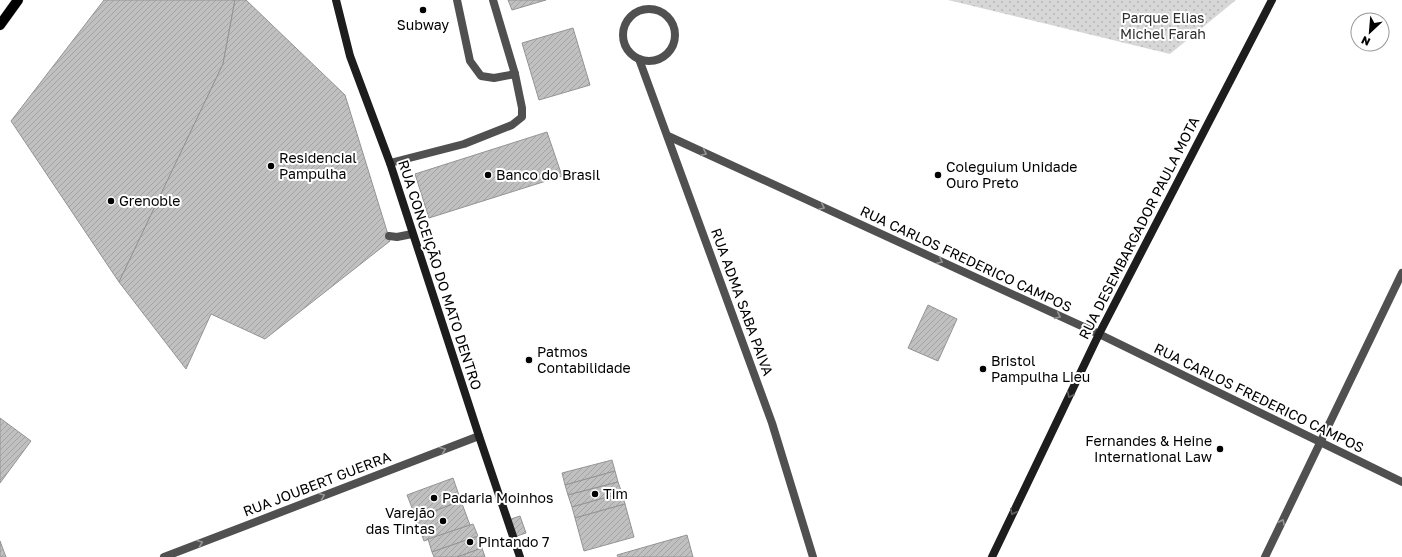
<svg xmlns="http://www.w3.org/2000/svg" width="1402" height="557" viewBox="0 0 1402 557" font-family="'Golos Text',sans-serif">
  <style>
    .green { fill: url(#green-dots) }
    .building { fill: url(#building-hatch); stroke: #949494 }
    .lines { fill: none; stroke-linecap: round; stroke-linejoin: round }
    .primary-casing { stroke: #dbdbdb; stroke-width: 11 }
    .lane { stroke: #505050; stroke-width: 8 }
    .street { stroke: #505050; stroke-width: 8 }
    .secondary { stroke: #1d1d1d; stroke-width: 8 }
    .primary { stroke: #000; stroke-width: 10 }
    .oneway { stroke: #969696 }
    .oneway2 { stroke: #616161 }
    .poi-dot { fill: #000; stroke: #fff; stroke-width: 1.5 }
    .labels { text-anchor: middle; stroke-width: 4; stroke-linejoin: round; paint-order: stroke }
    .park-label { font-size: 14px; fill: #2e2e2e; stroke: #fff }
    .poi-label { font-size: 14px; fill: #000; stroke: #fff; text-anchor: start }
    .street-label { font-size: 14px; fill: #000; stroke: #fff }
  </style>
  <defs>
    <pattern id="green-dots" width="8" height="8" patternUnits="userSpaceOnUse"><rect width="8" height="8" fill="#d7d7d7"/><path d="M2 2h.1M6 6h.1" fill="none" stroke="#b7b7b7" stroke-width="1.8" stroke-linecap="round"/></pattern>
    <pattern id="building-hatch" width="6" height="6" patternUnits="userSpaceOnUse"><rect width="6" height="6" fill="#c0c0c0"/><path d="M-1 1l2-2M0 6l6-6M5 7l2-2" fill="none" stroke="#a3a3a3"/></pattern>
  </defs>
  <rect width="100%" height="100%" fill="#fff"/>
  <path class="green" d="M948 0H1236L1170 54Z"/>
  <g class="building">
    <path d="M104 0H235L223 64 119 282 11 121Z"/>
    <path d="M235 0H246L345 95 390 241 265 339 211 314 186 369 119 282 223 64Z"/>
    <path d="M508 0H546L512 10Z"/>
    <path d="M573 28 590 85 539 100 522 43Z"/>
    <path d="M547 132 562 176 429 218 415 174Z"/>
    <path d="M928 305 957 319 938 361 908 348Z"/>
    <path d="M0 418 31 441 0 483Z"/>
    <path d="M612 460 615 471 565 485 562 473Z"/>
    <path d="M615 471 618 482 568 495 565 485Z"/>
    <path d="M453 478 461 501 416 518 407 495Z"/>
    <path d="M618 482 622 493 572 507 568 495Z"/>
    <path d="M622 493 625 504 575 518 572 507Z"/>
    <path d="M461 501 470 525 424 541 416 518Z"/>
    <path d="M625 504 634 537 584 551 575 518Z"/>
    <path d="M520 516 526 533 514 537 508 520Z"/>
    <path d="M473 524 478 536 432 552 428 539Z"/>
    <path d="M687 535 693 557H618L617 555Z"/>
    <path d="M478 536 482 548 457 557H434L432 552Z"/>
    <path d="M0 541 6 557H0Z"/>
    <path d="M482 548 485 557H457Z"/>
  </g>
  <g class="lines">
    <g class="primary-casing">
      <path id="primary" d="M0 25 18 0"/>
    </g>
    <g class="lane">
      <path d="M457 0 470 61 481 76 494 78 515 74"/>
      <path d="M390 163 464 144 512 125 522 117V108L515 74 493 0"/>
      <path d="M389 236 397 237 412 234"/>
    </g>
    <g class="street">
      <circle cx="649" cy="35" r="26"/>
      <path d="M639 59 772 423 813 557"/>
      <path d="M668 136 1099 334 1402 482"/>
      <path d="M164 557 479 436"/>
      <path d="M1265 557 1402 273"/>
    </g>
    <g class="secondary">
      <path d="M336 0 350 56 390 163 479 436 520 557"/>
      <path d="M992 557 1099 334 1272 0"/>
    </g>
    <use href="#primary" class="primary"/>
  </g>
  <defs><path id="oneway-chevron" d="M-2-3.5L2.5 0L-2 3.5" fill="none" stroke-width="1.6" stroke-linecap="round" stroke-linejoin="round"/></defs>
  <g class="oneway">
    <use href="#oneway-chevron" transform="translate(704 153) rotate(25)"/>
    <use href="#oneway-chevron" transform="translate(822 207) rotate(25)"/>
    <use href="#oneway-chevron" transform="translate(940 261) rotate(25)"/>
    <use href="#oneway-chevron" transform="translate(1058 316) rotate(25)"/>
    <use href="#oneway-chevron" transform="translate(443 450) rotate(-21)"/>
    <use href="#oneway-chevron" transform="translate(322 496) rotate(-21)"/>
    <use href="#oneway-chevron" transform="translate(1282 522) rotate(-64)"/>
    <use href="#oneway-chevron" transform="translate(200 543) rotate(-21)"/>
  </g>
  <g class="oneway2">
    <use href="#oneway-chevron" transform="translate(1070 395) rotate(116)"/>
    <use href="#oneway-chevron" transform="translate(1013 512) rotate(116)"/>
  </g>
  <g class="poi-dot">
    <circle cx="423" cy="10" r="4"/>
    <circle cx="271" cy="166" r="4"/>
    <circle cx="488" cy="175" r="4"/>
    <circle cx="938" cy="175" r="4"/>
    <circle cx="111" cy="201" r="4"/>
    <circle cx="529" cy="360" r="4"/>
    <circle cx="983" cy="369" r="4"/>
    <circle cx="1220" cy="449" r="4"/>
    <circle cx="595" cy="494" r="4"/>
    <circle cx="434" cy="498" r="4"/>
    <circle cx="443" cy="521" r="4"/>
    <circle cx="470" cy="542" r="4"/>
  </g>
  <g class="labels">
    <g class="park-label">
      <text x="1163" y="23">Parque Elias<tspan x="1163" dy="16">Michel Farah</tspan></text>
    </g>
    <g class="poi-label">
      <text x="423" y="30" text-anchor="middle">Subway</text>
      <text x="279" y="163">Residencial<tspan x="279" dy="16">Pampulha</tspan></text>
      <text x="946" y="172">Coleguium Unidade<tspan x="946" dy="16">Ouro Preto</tspan></text>
      <text x="496" y="180">Banco do Brasil</text>
      <text x="119" y="206">Grenoble</text>
      <text x="537" y="357">Patmos<tspan x="537" dy="16">Contabilidade</tspan></text>
      <text x="991" y="366">Bristol<tspan x="991" dy="16">Pampulha Lieu</tspan></text>
      <text x="1212" y="446" text-anchor="end">Fernandes &amp; Heine<tspan x="1212" dy="16">International Law</tspan></text>
      <text x="603" y="499">Tim</text>
      <text x="442" y="503">Padaria Moinhos</text>
      <text x="435" y="518" text-anchor="end">Varejão<tspan x="435" dy="16">das Tintas</tspan></text>
      <text x="478" y="547">Pintando 7</text>
    </g>
    <g class="street-label">
      <text transform="translate(1139 228) rotate(-63)" y="5">RUA DESEMBARGADOR PAULA MOTA</text>
      <text transform="translate(966 259) rotate(25)" y="5">RUA CARLOS FREDERICO CAMPOS</text>
      <text transform="translate(440 275) rotate(72)" y="5">RUA CONCEIÇÃO DO MATO DENTRO</text>
      <text transform="translate(742 302) rotate(70)" y="5">RUA ADMA SABA PAIVA</text>
      <text transform="translate(1259 398) rotate(26)" y="5">RUA CARLOS FREDERICO CAMPOS</text>
      <text transform="translate(317 484) rotate(-21)" y="5">RUA JOUBERT GUERRA</text>
    </g>
  </g>
  <g transform="translate(1370 32) rotate(206)"><circle r="19" fill="#ffffff" stroke="#999999"/>
  <path d="M0-3L7 15L0 10L-7 15Z" fill="#000000"/>
  <text y="-6" font-size="11" font-weight="bold" text-anchor="middle" fill="#000000">N</text>
  </g>
</svg>
